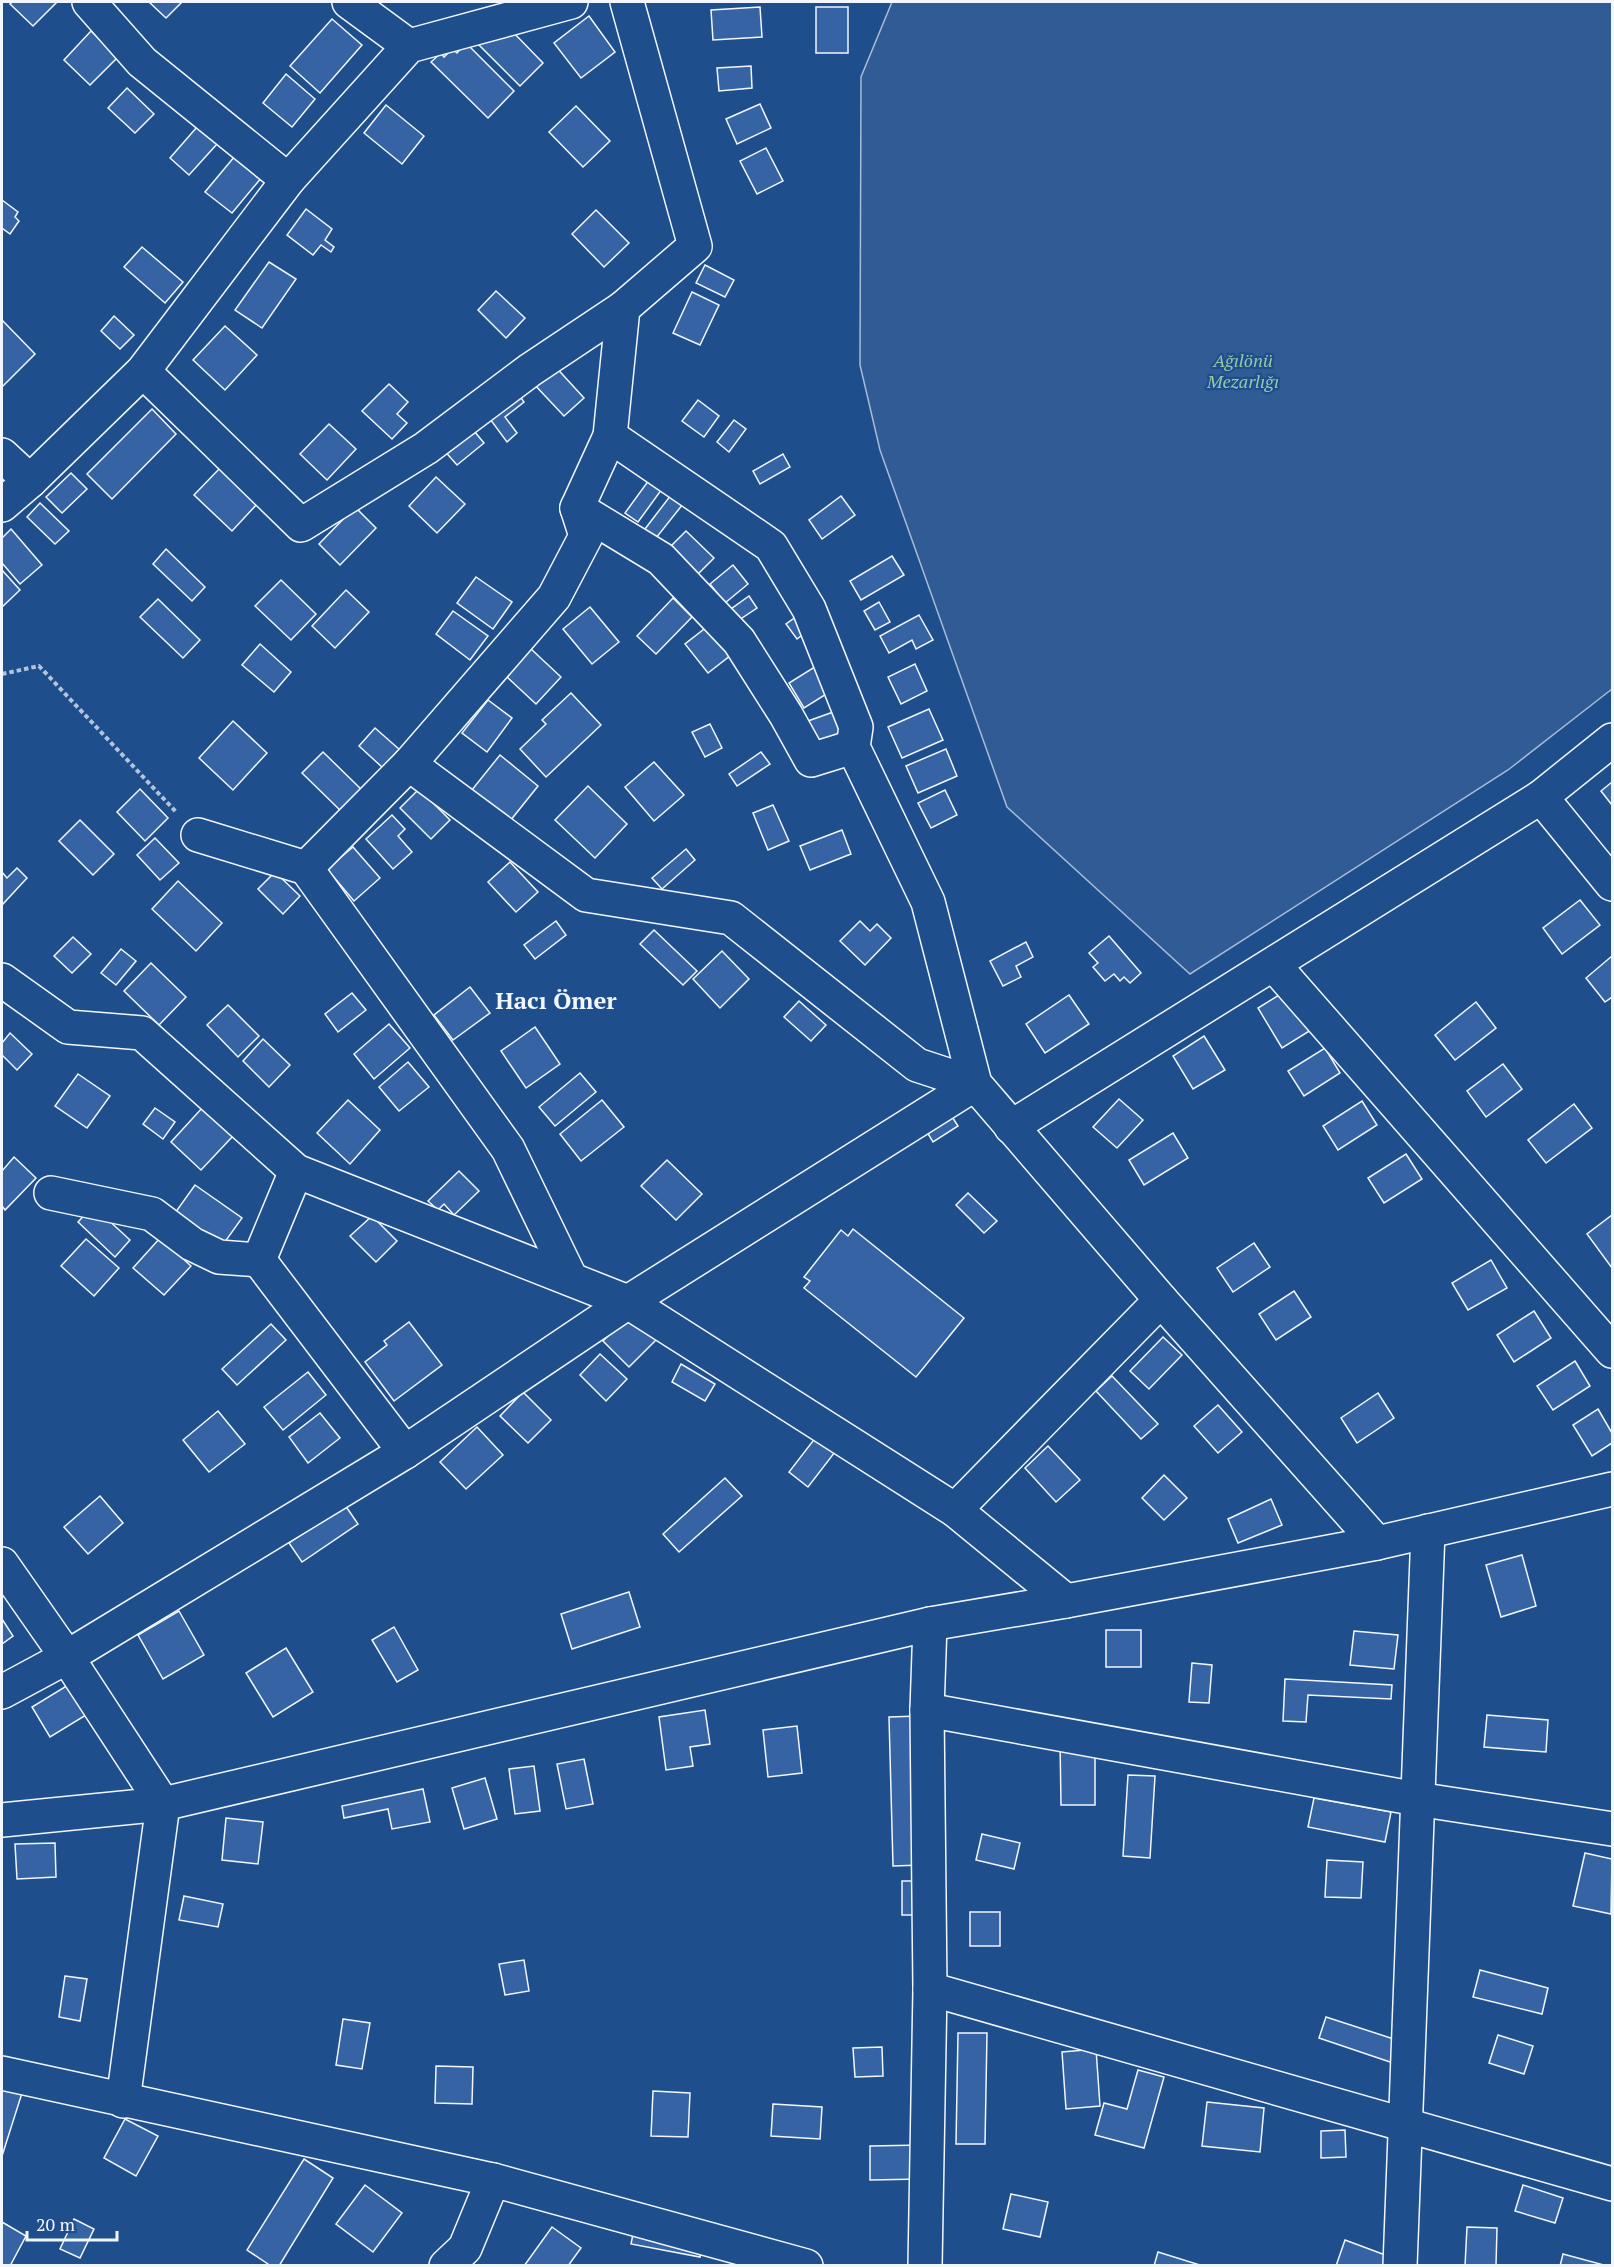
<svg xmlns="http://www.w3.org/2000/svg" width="1614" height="2267" viewBox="0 0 1614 2267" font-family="'PT Serif',serif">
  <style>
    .built { fill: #305b95; stroke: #a8bbd7; stroke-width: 1.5 }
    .building { fill: #3563a3; stroke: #f2f6ff; stroke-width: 1.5 }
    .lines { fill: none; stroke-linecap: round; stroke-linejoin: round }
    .minor-casing { stroke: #f2f6ff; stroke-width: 36 }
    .path { stroke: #b3c4dc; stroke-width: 4; stroke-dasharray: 4.5 3; stroke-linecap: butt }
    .minor { stroke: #1f4e8c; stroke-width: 33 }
    .labels { text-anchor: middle; stroke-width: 4.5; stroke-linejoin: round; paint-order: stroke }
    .park-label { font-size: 18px; font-style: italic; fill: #97c8a6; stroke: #1f4e8c }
    .district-label { font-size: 24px; font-weight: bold; fill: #f2f6ff; stroke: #1f4e8c }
  </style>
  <rect width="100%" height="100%" fill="#1f4e8c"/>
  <path class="built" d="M892 2H1612V689L1508 770 1190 974 1007 807 880 450 860 365 861 77Z"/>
  <g class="building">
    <path d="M12 2H57L33 26 10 4Z"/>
    <path d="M149 2H182L166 18Z"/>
    <path d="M760 7 762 37 713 40 711 10Z"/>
    <rect x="816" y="7" width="32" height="46"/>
    <path d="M589 16 615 52 581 78 554 43Z"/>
    <path d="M332 19 362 45 320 93 290 66Z"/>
    <path d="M508 27 543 63 520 86 479 45 491 33Z"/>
    <path d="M91 31 118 57 90 85 64 60Z"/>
    <path d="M466 43 514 91 488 118 431 62 441 53 444 57 452 49 457 53Z"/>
    <path d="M751 66 752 88 719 91 717 68Z"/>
    <path d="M286 74 315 99 292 127 263 103Z"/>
    <path d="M127 88 154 114 135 133 108 108Z"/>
    <path d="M760 104 771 128 737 144 726 119Z"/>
    <path d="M386 105 424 136 402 164 364 133Z"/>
    <path d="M576 106 610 141 583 167 549 132Z"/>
    <path d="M197 127 217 144 189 175 170 158Z"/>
    <path d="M766 148 783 181 757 194 740 161Z"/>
    <path d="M235 156 262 177 232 213 205 192Z"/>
    <path d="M2 200 18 212 15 217 19 221 10 234 2 228Z"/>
    <path d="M306 209 332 229 325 240 334 247 331 252 321 245 313 255 287 235Z"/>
    <path d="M596 210 629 243 604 267 572 234Z"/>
    <path d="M142 247 183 282 165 303 124 267Z"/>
    <path d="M269 262 296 279 262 328 235 310Z"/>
    <path d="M705 265 734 280 725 297 696 283Z"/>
    <path d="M496 291 525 318 506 338 478 310Z"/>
    <path d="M692 292 719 305 700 345 673 333Z"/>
    <path d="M114 316 134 335 120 349 101 331Z"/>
    <path d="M2 320 35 354 2 387Z"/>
    <path d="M225 326 257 355 225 390 193 360Z"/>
    <path d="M552 363 584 398 564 416 532 382Z"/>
    <path d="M389 384 408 402 397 414 407 423 392 439 362 411Z"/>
    <path d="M517 392 524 402 505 417 517 433 507 442 487 415Z"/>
    <path d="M698 400 719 416 704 437 682 421Z"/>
    <path d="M152 409 176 434 112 499 87 474Z"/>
    <path d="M734 420 746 429 729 452 717 442Z"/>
    <path d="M329 424 356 449 327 480 300 454Z"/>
    <path d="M469 425 484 443 457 465 442 448Z"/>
    <path d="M783 454 790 467 760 484 753 471Z"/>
    <path d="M221 467 258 503 232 531 194 495Z"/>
    <path d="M71 473 87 489 62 513 46 497Z"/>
    <path d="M436 477 465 504 437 533 409 506Z"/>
    <path d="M649 480 662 489 638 522 625 513Z"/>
    <path d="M671 495 683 504 656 538 645 529Z"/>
    <path d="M841 496 855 515 822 539 809 520Z"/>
    <path d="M40 503 69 531 55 544 27 517Z"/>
    <path d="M355 507 376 528 340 565 319 544Z"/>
    <path d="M11 529 42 565 20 584 2 563V538Z"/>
    <path d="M686 531 714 558 698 574 670 547Z"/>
    <path d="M166 549 205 587 192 601 153 564Z"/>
    <path d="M892 556 904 575 861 600 850 581Z"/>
    <path d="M733 565 748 584 725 603 710 584Z"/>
    <path d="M2 570 20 590 2 607Z"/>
    <path d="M476 577 512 602 493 629 457 603Z"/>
    <path d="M281 580 316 614 291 640 255 606Z"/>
    <path d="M346 590 369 612 335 648 312 626Z"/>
    <path d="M749 596 757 608 739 620 731 609Z"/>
    <path d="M673 598 692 617 656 654 637 636Z"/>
    <path d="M158 599 200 640 183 658 140 617Z"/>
    <path d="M879 602 890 622 875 630 864 611Z"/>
    <path d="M590 607 619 642 592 664 563 629Z"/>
    <path d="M453 611 488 636 470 660 436 634Z"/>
    <path d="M803 612 814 626 797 639 786 624Z"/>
    <path d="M919 615 933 640 916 649 912 640 889 653 880 636Z"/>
    <path d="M708 626 731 655 708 673 685 644Z"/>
    <path d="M260 644 291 672 274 692 242 665Z"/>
    <path d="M531 649 561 677 536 704 507 677Z"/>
    <path d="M821 663 836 688 804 708 789 683Z"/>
    <path d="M915 664 927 691 901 704 888 677Z"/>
    <path d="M571 693 601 725 546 777 520 749 546 724 542 720Z"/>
    <path d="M488 700 512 718 487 752 462 733Z"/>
    <path d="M929 709 943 740 902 758 888 727Z"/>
    <path d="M836 711 846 736 818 746 808 721Z"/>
    <path d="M233 721 267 753 233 790 199 758Z"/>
    <path d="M710 724 722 748 705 757 692 732Z"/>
    <path d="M375 728 400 750 383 768 359 746Z"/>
    <path d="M946 749 957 776 918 793 906 766Z"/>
    <path d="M323 752 365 793 344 814 302 773Z"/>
    <path d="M761 752 770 764 737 786 729 774Z"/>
    <path d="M500 755 538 786 506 826 467 796Z"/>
    <path d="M654 762 684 795 654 821 625 787Z"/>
    <path d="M1612 782V805L1601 791Z"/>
    <path d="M588 786 627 824 595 858 555 820Z"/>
    <path d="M140 789 168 818 145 841 117 812Z"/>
    <path d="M419 789 450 820 431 839 400 808Z"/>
    <path d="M945 790 957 815 931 828 918 803Z"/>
    <path d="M773 805 789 841 768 850 753 813Z"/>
    <path d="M392 815 405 829 398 836 412 852 393 869 366 839Z"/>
    <path d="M80 820 114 854 93 875 59 841Z"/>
    <path d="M842 830 851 854 810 870 800 846Z"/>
    <path d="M155 838 179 863 160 880 137 855Z"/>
    <path d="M353 847 380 878 354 901 327 869Z"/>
    <path d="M686 849 695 860 662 889 652 878Z"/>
    <path d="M510 862 538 892 516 912 488 882Z"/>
    <path d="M17 868 27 878 2 905V872L7 878Z"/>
    <path d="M275 872 300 896 283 914 258 889Z"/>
    <path d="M178 881 222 923 196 951 152 909Z"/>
    <path d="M1580 900 1600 925 1562 954 1543 928Z"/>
    <path d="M556 921 566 935 535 959 524 945Z"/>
    <path d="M860 921 870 931 877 924 891 938 865 965 840 941Z"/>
    <path d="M654 930 697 971 683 985 640 944Z"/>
    <path d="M1109 936 1141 973 1130 983 1124 977 1120 981 1114 974 1105 981 1093 967 1098 963 1089 953Z"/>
    <path d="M73 937 91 954 72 973 54 956Z"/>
    <path d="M1026 942 1033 957 1016 966 1021 977 1003 986 990 961Z"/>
    <path d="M121 949 136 961 116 985 101 973Z"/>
    <path d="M722 951 749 979 720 1008 693 979Z"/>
    <path d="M1612 956V997L1605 1002 1586 978Z"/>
    <path d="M151 963 186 997 159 1025 124 991Z"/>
    <path d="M470 987 490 1013 453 1040 434 1015Z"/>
    <path d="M1287 990 1311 1030 1282 1048 1258 1008Z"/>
    <path d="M352 993 366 1010 338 1032 325 1014Z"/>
    <path d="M1069 995 1089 1024 1045 1053 1026 1024Z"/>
    <path d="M799 1001 826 1025 811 1041 784 1017Z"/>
    <path d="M1476 1002 1496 1028 1455 1060 1435 1035Z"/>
    <path d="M228 1005 259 1036 238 1057 207 1025Z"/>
    <path d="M389 1024 410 1048 374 1079 354 1054Z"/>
    <path d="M535 1027 560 1064 526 1088 501 1051Z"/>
    <path d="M10 1033 32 1054 17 1070 2 1055V1043Z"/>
    <path d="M1204 1036 1225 1070 1193 1089 1173 1056Z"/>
    <path d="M263 1039 290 1065 269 1087 243 1061Z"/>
    <path d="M1325 1048 1340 1073 1304 1096 1288 1071Z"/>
    <path d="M408 1062 429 1087 399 1111 379 1087Z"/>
    <path d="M1503 1064 1522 1089 1486 1117 1467 1091Z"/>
    <path d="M580 1073 596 1092 555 1126 539 1107Z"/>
    <path d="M78 1074 110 1096 87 1128 55 1106Z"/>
    <path d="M1119 1099 1143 1120 1117 1148 1093 1127Z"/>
    <path d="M348 1100 380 1130 350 1164 317 1133Z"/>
    <path d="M602 1100 624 1127 581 1161 560 1134Z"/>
    <path d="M1362 1101 1377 1125 1338 1150 1323 1126Z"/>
    <path d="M1574 1104 1592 1128 1546 1163 1528 1140Z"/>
    <path d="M203 1107 233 1136 201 1170 171 1142Z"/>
    <path d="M155 1108 175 1122 163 1139 143 1124Z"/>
    <path d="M949 1112 958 1126 933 1142 924 1127Z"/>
    <path d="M1173 1133 1188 1158 1144 1185 1129 1160Z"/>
    <path d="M1406 1154 1422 1179 1384 1203 1368 1178Z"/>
    <path d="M14 1157 36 1178 5 1210 2 1206V1171Z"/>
    <path d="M667 1160 702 1194 676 1220 641 1186Z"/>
    <path d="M459 1171 479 1191 454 1215 444 1204 438 1210 428 1201Z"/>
    <path d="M195 1185 242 1218 222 1246 175 1213Z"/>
    <path d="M968 1193 997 1221 984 1233 956 1205Z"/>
    <path d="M93 1206 130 1240 115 1257 78 1222Z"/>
    <path d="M1612 1215V1268L1587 1234Z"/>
    <path d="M372 1216 397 1241 376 1262 350 1236Z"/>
    <path d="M853 1229 964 1318 916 1377 804 1288 810 1281 804 1277 841 1230 848 1236Z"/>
    <path d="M160 1238 191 1266 164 1295 133 1268Z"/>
    <path d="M86 1239 119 1268 94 1296 61 1266Z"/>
    <path d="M1254 1243 1270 1267 1233 1292 1217 1268Z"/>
    <path d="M1491 1260 1507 1288 1468 1310 1452 1283Z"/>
    <path d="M1294 1291 1311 1317 1276 1340 1259 1314Z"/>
    <path d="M1534 1311 1551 1338 1514 1362 1497 1335Z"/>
    <path d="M631 1313 657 1339 629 1367 603 1341Z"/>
    <path d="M409 1322 442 1365 394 1401 365 1362 387 1345 384 1341Z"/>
    <path d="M271 1324 286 1340 237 1385 222 1369Z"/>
    <path d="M1163 1337 1182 1355 1149 1389 1130 1371Z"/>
    <path d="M600 1354 627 1379 606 1401 580 1375Z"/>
    <path d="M1575 1361 1590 1386 1553 1410 1537 1386Z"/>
    <path d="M681 1364 715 1384 705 1401 672 1382Z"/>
    <path d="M308 1372 326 1395 283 1430 264 1407Z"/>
    <path d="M1112 1376 1158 1424 1141 1439 1096 1391Z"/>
    <path d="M523 1392 551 1420 528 1443 500 1416Z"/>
    <path d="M1378 1393 1394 1418 1357 1443 1341 1418Z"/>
    <path d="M1218 1405 1242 1432 1218 1453 1194 1426Z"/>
    <path d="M1598 1409 1612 1433V1443L1592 1456 1573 1425Z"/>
    <path d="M218 1411 245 1444 209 1472 183 1440Z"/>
    <path d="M320 1413 340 1438 308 1463 289 1437Z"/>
    <path d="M477 1427 503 1455 466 1489 440 1462Z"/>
    <path d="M816 1437 835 1452 808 1487 789 1472Z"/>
    <path d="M1048 1446 1080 1480 1056 1502 1025 1468Z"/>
    <path d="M1164 1475 1187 1498 1164 1520 1142 1498Z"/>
    <path d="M725 1478 742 1496 679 1552 663 1534Z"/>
    <path d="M100 1496 123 1523 88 1554 64 1527Z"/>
    <path d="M1271 1499 1282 1525 1238 1543 1228 1519Z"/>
    <path d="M345 1505 358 1524 302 1562 289 1543Z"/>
    <path d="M1522 1555 1536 1606 1501 1617 1486 1565Z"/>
    <path d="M629 1592 640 1627 572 1649 561 1614Z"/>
    <path d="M179 1611 204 1655 163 1679 138 1635Z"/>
    <path d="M2 1619 13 1636 2 1644Z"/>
    <path d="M394 1627 418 1670 397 1682 372 1640Z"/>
    <rect x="1106" y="1630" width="35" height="37"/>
    <path d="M1354 1631 1398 1635 1394 1669 1350 1665Z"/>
    <path d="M286 1648 313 1692 273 1717 246 1673Z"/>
    <path d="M1192 1663 1212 1665 1209 1703 1189 1702Z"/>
    <path d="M1285 1679 1392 1685 1391 1699 1308 1695 1306 1722 1283 1721Z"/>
    <path d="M73 1682 91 1712 50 1737 32 1707Z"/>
    <path d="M705 1710 710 1744 690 1747 693 1766 666 1770 659 1717Z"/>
    <path d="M1487 1715 1548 1720 1546 1752 1484 1747Z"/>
    <path d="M918 1716 922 1865 893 1866 889 1717Z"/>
    <path d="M797 1726 802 1773 768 1777 763 1730Z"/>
    <path d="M1060 1741H1095V1805H1061Z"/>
    <path d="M584 1759 593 1804 566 1809 557 1764Z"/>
    <path d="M534 1766 540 1811 515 1814 509 1769Z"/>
    <path d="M1128 1775 1155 1776 1150 1858 1123 1856Z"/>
    <path d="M485 1778 497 1819 464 1829 452 1788Z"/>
    <path d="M423 1789 430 1822 392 1829 388 1809 344 1818 342 1806Z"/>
    <path d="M1314 1798 1391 1812 1385 1842 1308 1827Z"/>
    <path d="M226 1818 263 1822 258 1864 222 1860Z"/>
    <path d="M982 1834 1020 1843 1014 1869 976 1860Z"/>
    <path d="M55 1843 56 1877 17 1879 15 1844Z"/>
    <path d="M1585 1853 1612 1859 1611 1914 1573 1906Z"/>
    <path d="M1327 1860 1363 1862 1361 1898 1325 1897Z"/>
    <path d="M902 1881H922L921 1915H902Z"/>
    <path d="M184 1896 223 1904 218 1927 179 1920Z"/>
    <rect x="970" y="1912" width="30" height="34"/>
    <path d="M524 1960 529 1991 505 1995 499 1964Z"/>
    <path d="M1480 1970 1548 1988 1542 2014 1473 1997Z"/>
    <path d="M65 1976 87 1979 80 2021 59 2017Z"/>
    <path d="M1326 2017 1403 2042 1396 2064 1319 2038Z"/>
    <path d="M343 2019 370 2023 362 2069 336 2065Z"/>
    <path d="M958 2033H987L985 2144H956Z"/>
    <path d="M1498 2035 1533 2046 1524 2074 1489 2063Z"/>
    <path d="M882 2047 883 2076 855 2077 853 2048Z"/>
    <path d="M1096 2049 1100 2106 1066 2109 1062 2052Z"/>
    <path d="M436 2066 473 2067 472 2104 435 2103Z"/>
    <path d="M1138 2070 1164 2077 1144 2148 1095 2135 1104 2103 1127 2109Z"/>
    <path d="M2 2087 22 2093 2 2156Z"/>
    <path d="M653 2091 690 2093 688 2137 651 2136Z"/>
    <path d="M1207 2102 1264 2108 1260 2152 1202 2146Z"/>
    <path d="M773 2104 822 2107 820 2139 771 2136Z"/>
    <path d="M125 2119 158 2136 136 2176 104 2158Z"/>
    <path d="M1345 2130 1346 2157 1321 2158V2131Z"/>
    <path d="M922 2145V2179L870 2180V2146Z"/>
    <path d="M304 2159 333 2178 279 2266H271L247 2250Z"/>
    <path d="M365 2185 402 2213 373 2252 336 2224Z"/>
    <path d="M1523 2185 1563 2198 1555 2223 1515 2211Z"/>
    <path d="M1011 2194 1048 2202 1040 2237 1003 2229Z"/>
    <path d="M74 2219 94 2229 80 2258 60 2249Z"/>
    <path d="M2 2222 26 2236 10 2266H2Z"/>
    <path d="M552 2227 581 2248 568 2266H524Z"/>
    <path d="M1467 2227 1497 2228 1496 2266H1465Z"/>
    <path d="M634 2229 703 2241 700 2257 631 2244Z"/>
    <path d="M1345 2240 1396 2259 1394 2266H1336Z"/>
    <path d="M1158 2252 1200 2265V2266H1154Z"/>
    <path d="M1563 2254 1604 2265V2266H1560Z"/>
  </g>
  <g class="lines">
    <g class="minor-casing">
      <g id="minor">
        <path d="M89 2 142 62 288 180"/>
        <path d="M349 2 409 46"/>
        <path d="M143 371 301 525 426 448 530 370 623 308"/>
        <path d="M610 436 771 546 809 609 856 727 853 747 928 902 975 1084 1161 1300 1377 1543"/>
        <path d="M2 455 30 481"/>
        <path d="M2 505 30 481 143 371 288 180 409 46 571 2"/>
        <path d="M577 508 661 559 739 641 786 715 811 760 853 747"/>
        <path d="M409 764 586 895 731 918 917 1065 975 1084"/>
        <path d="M1541 797 1612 884"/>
        <path d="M198 835 306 868 508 1149 571 1279"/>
        <path d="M306 868 409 764 554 597 586 536 577 508 610 436 623 308 695 246 627 2"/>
        <path d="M1274 965 1612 1351"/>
        <path d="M2 980 68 1027 142 1033 296 1171 628 1302 955 1510 1066 1601"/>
        <path d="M1011 1127 1541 797 1612 740"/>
        <path d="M296 1171 259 1260 405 1452"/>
        <path d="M51 1193 152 1214 192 1244 219 1257 259 1260"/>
        <path d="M955 1510 1161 1300"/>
        <path d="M2 1564 67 1657 163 1804 123 2101"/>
        <path d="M2 1692 67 1657 405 1452 628 1302 975 1084"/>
        <path d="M927 1710 1417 1799 1612 1829"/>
        <path d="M2 1820 163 1804 930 1624 1066 1601 1377 1543 1612 1489"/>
        <path d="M930 1989 1612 2184"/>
        <path d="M2 2073 493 2180 806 2266"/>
        <path d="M446 2266 465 2248 493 2180"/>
        <path d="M925 2266 930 1989 927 1710 930 1624"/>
        <path d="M1400 2266 1428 1531"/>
      </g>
    </g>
    <path class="path" d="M2 674 39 666 177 813"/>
    <use href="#minor" class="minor"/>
  </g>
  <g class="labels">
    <g class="park-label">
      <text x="1243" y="367">Ağılönü<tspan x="1243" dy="21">Mezarlığı</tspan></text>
    </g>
    <g class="district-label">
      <text x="556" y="1009">Hacı Ömer</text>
    </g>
  </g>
  <rect width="1614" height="2267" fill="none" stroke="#f2f6ff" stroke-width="6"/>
  <path d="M27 2231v9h90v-9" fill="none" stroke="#f2f6ff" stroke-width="3"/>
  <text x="36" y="2231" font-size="18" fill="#f2f6ff" stroke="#1f4e8c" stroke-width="4.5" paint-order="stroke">20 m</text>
</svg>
